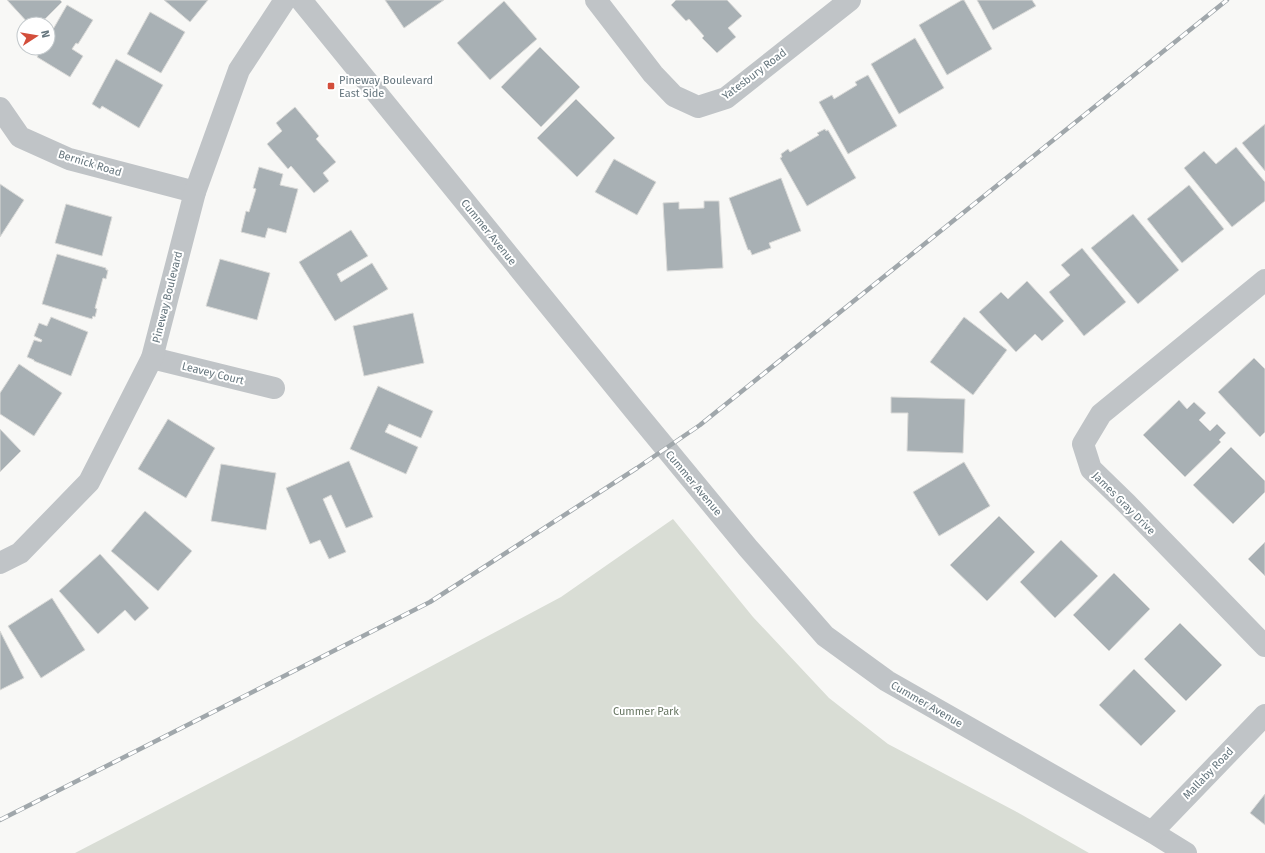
<svg xmlns="http://www.w3.org/2000/svg" width="1265" height="853" viewBox="0 0 1265 853" font-family="'Fira Sans',sans-serif">
  <style>
    .green { fill: #d9ddd5 }
    .building { fill: #a8b0b4; stroke: #dadad8 }
    .lines { fill: none; stroke-linecap: round; stroke-linejoin: round }
    .minor { stroke: #c0c4c7; stroke-width: 22 }
    .rail-casing { stroke: #a0a7ab; stroke-width: 4.5 }
    .rail { stroke: #fff; stroke-width: 3; stroke-dasharray: 9; stroke-linecap: butt }
    .poi-dot { fill: #d34e3b; stroke: #fff; stroke-width: 1.5 }
    .labels { text-anchor: middle; stroke-width: 4; stroke-linejoin: round; paint-order: stroke }
    .street-label { font-size: 11px; fill: #66767e; stroke: #fff }
    .poi-label { font-size: 11px; fill: #66767e; stroke: #fff; text-anchor: start }
    .park-label { font-size: 11px; fill: #697764; stroke: #fff }
  </style>
  <rect width="100%" height="100%" fill="#f8f8f6"/>
  <path class="green" d="M673 519 753 617 829 698 888 744 1015 811 1089 853H75L289 742 561 597Z"/>
  <g class="building">
    <path d="M7 0H60L62 2 40 24H29Z"/>
    <path d="M164 0H208L190 22Z"/>
    <path d="M385 0H444L404 28Z"/>
    <path d="M676 0H727L742 16 728 28 736 37 717 53 702 38 704 36 689 19 686 21 671 5Z"/>
    <path d="M962 0H964L992 49 947 75 919 25Z"/>
    <path d="M977 0H1032L1036 6 993 30Z"/>
    <path d="M504 1 537 39 490 80 457 43Z"/>
    <path d="M67 5 93 20 78 44 76 43 72 49 83 56 70 77 37 57 42 48H48V38Z"/>
    <path d="M150 12 185 32 161 73 127 54Z"/>
    <path d="M915 38 944 88 899 114 871 64Z"/>
    <path d="M540 47 580 87 541 127 501 87Z"/>
    <path d="M116 59 163 85 139 128 102 106 100 109 92 104Z"/>
    <path d="M868 75 897 126 848 154 819 102 832 95 834 99 857 85 855 82Z"/>
    <path d="M576 99 615 138 577 177 537 138Z"/>
    <path d="M295 107 319 136 316 139 336 162 323 173 329 181 314 193 291 166 288 169 267 144 282 131 276 123Z"/>
    <path d="M1265 124V171L1242 143Z"/>
    <path d="M825 129 826 131 828 130 856 178 807 206 780 158 782 157 781 154 788 149 790 152 819 135 817 133Z"/>
    <path d="M1236 147 1265 182V201L1232 227 1184 168 1204 151 1216 164Z"/>
    <path d="M614 159 656 182 637 215 595 192Z"/>
    <path d="M259 167 283 174 280 185 298 189 286 233 268 228 265 238 241 232 246 211 249 212 256 189 253 188Z"/>
    <path d="M781 178 801 231 769 243 771 248 752 255 750 250H748L729 198Z"/>
    <path d="M0 184 24 200 0 237Z"/>
    <path d="M1189 185 1224 229 1182 263 1147 219Z"/>
    <path d="M704 201H719L723 268 667 271 663 203 679 202V209L704 208Z"/>
    <path d="M66 204 112 217 102 256 55 243Z"/>
    <path d="M1133 214 1179 270 1138 304 1091 248Z"/>
    <path d="M351 230 368 256 337 274 341 282 372 263 388 289 335 321 299 262Z"/>
    <path d="M1082 248 1126 302 1084 336 1049 292 1070 275 1061 265Z"/>
    <path d="M57 254 106 268V270H108L106 279 103 278 95 308 97 309 95 317 93 316 92 319 42 304Z"/>
    <path d="M220 259 270 273 257 320 206 306Z"/>
    <path d="M1027 281 1064 321 1042 341 1035 334 1016 352 979 312 1001 292 1008 299Z"/>
    <path d="M413 313 424 363 364 376 353 326Z"/>
    <path d="M51 317 88 332 71 376 34 361V360L27 357 34 340 41 342 42 340 34 336 39 323 47 326Z"/>
    <path d="M964 317 1007 350 973 395 930 362Z"/>
    <path d="M1254 358 1265 369V432L1260 437 1218 392Z"/>
    <path d="M19 364 62 393 34 436 0 414V393Z"/>
    <path d="M378 386 433 411 421 438 389 424 385 432 418 447 406 474 350 449Z"/>
    <path d="M891 397 965 399 963 453 907 451 908 413H891Z"/>
    <path d="M1179 400 1187 409 1194 402 1206 413 1199 420 1210 431 1217 424 1226 433 1219 440 1221 442 1185 477 1143 435Z"/>
    <path d="M168 419 215 448 186 498 138 469Z"/>
    <path d="M0 429 21 451 0 472Z"/>
    <path d="M1231 447 1265 481V492L1233 524 1193 485Z"/>
    <path d="M349 461 373 517 346 528 331 495 323 499 346 552 329 559 320 540 310 544 286 488Z"/>
    <path d="M964 462 990 506 939 536 913 492Z"/>
    <path d="M221 464 276 473 266 530 211 521Z"/>
    <path d="M145 511 192 551 158 591 111 551Z"/>
    <path d="M999 516 1035 552 987 601 950 565Z"/>
    <path d="M1061 540 1098 576 1055 618 1020 582Z"/>
    <path d="M1265 542V576L1248 559Z"/>
    <path d="M100 554 149 608 135 621 125 610 98 634 59 591Z"/>
    <path d="M1114 573 1150 609 1109 651 1073 615Z"/>
    <path d="M52 598 85 650 41 678 8 626Z"/>
    <path d="M1180 623 1222 665 1186 701 1144 659Z"/>
    <path d="M0 631 24 678 0 690Z"/>
    <path d="M1134 669 1176 711 1141 746 1099 705Z"/>
    <path d="M1265 794V825L1250 813Z"/>
  </g>
  <g class="lines">
    <g class="minor">
      <path d="M301 0 635 411 748 548 825 636 887 681 1152 832 1186 853"/>
      <path d="M596 0 653 74 674 96 698 107 726 98 850 0"/>
      <path d="M0 108 20 137 69 159 195 192"/>
      <path d="M1265 280 1101 414 1083 444 1091 469 1127 504 1265 646"/>
      <path d="M152 358 274 388"/>
      <path d="M0 563 20 553 89 482 152 358 195 192 239 70 285 0"/>
      <path d="M1152 832 1265 715"/>
    </g>
    <g class="rail-casing">
      <path id="rail" d="M0 820 430 602 637 468 700 425 1227 0"/>
    </g>
    <use href="#rail" class="rail"/>
  </g>
  <rect class="poi-dot" x="327" y="82" width="8" height="8" rx="2"/>
  <g class="labels">
    <g class="street-label">
      <text transform="translate(754 74) rotate(-37)" y="4">Yatesbury Road</text>
      <text transform="translate(90 163) rotate(17)" y="4">Bernick Road</text>
      <text transform="translate(489 232) rotate(51)" y="4">Cummer Avenue</text>
      <text transform="translate(167 297) rotate(-76)" y="4">Pineway Boulevard</text>
      <text transform="translate(213 373) rotate(14)" y="4">Leavey Court</text>
      <text transform="translate(694 483) rotate(50)" y="4">Cummer Avenue</text>
      <text transform="translate(1124 503) rotate(45)" y="4">James Gray Drive</text>
      <text transform="translate(927 704) rotate(30)" y="4">Cummer Avenue</text>
      <text transform="translate(1208 773) rotate(-46)" y="4">Mallaby Road</text>
    </g>
    <g class="poi-label">
      <text x="339" y="84">Pineway Boulevard<tspan x="339" dy="13">East Side</tspan></text>
    </g>
    <g class="park-label">
      <text x="646" y="715">Cummer Park</text>
    </g>
  </g>
  <g transform="translate(36 36) rotate(78)"><circle r="19" fill="#ffffff" stroke="#c2c8cb"/>
  <path d="M0-3L7 15L0 10L-7 15Z" fill="#d34e3b"/>
  <text y="-6" font-size="11" font-weight="bold" text-anchor="middle" fill="#66767e">N</text>
  </g>
</svg>
